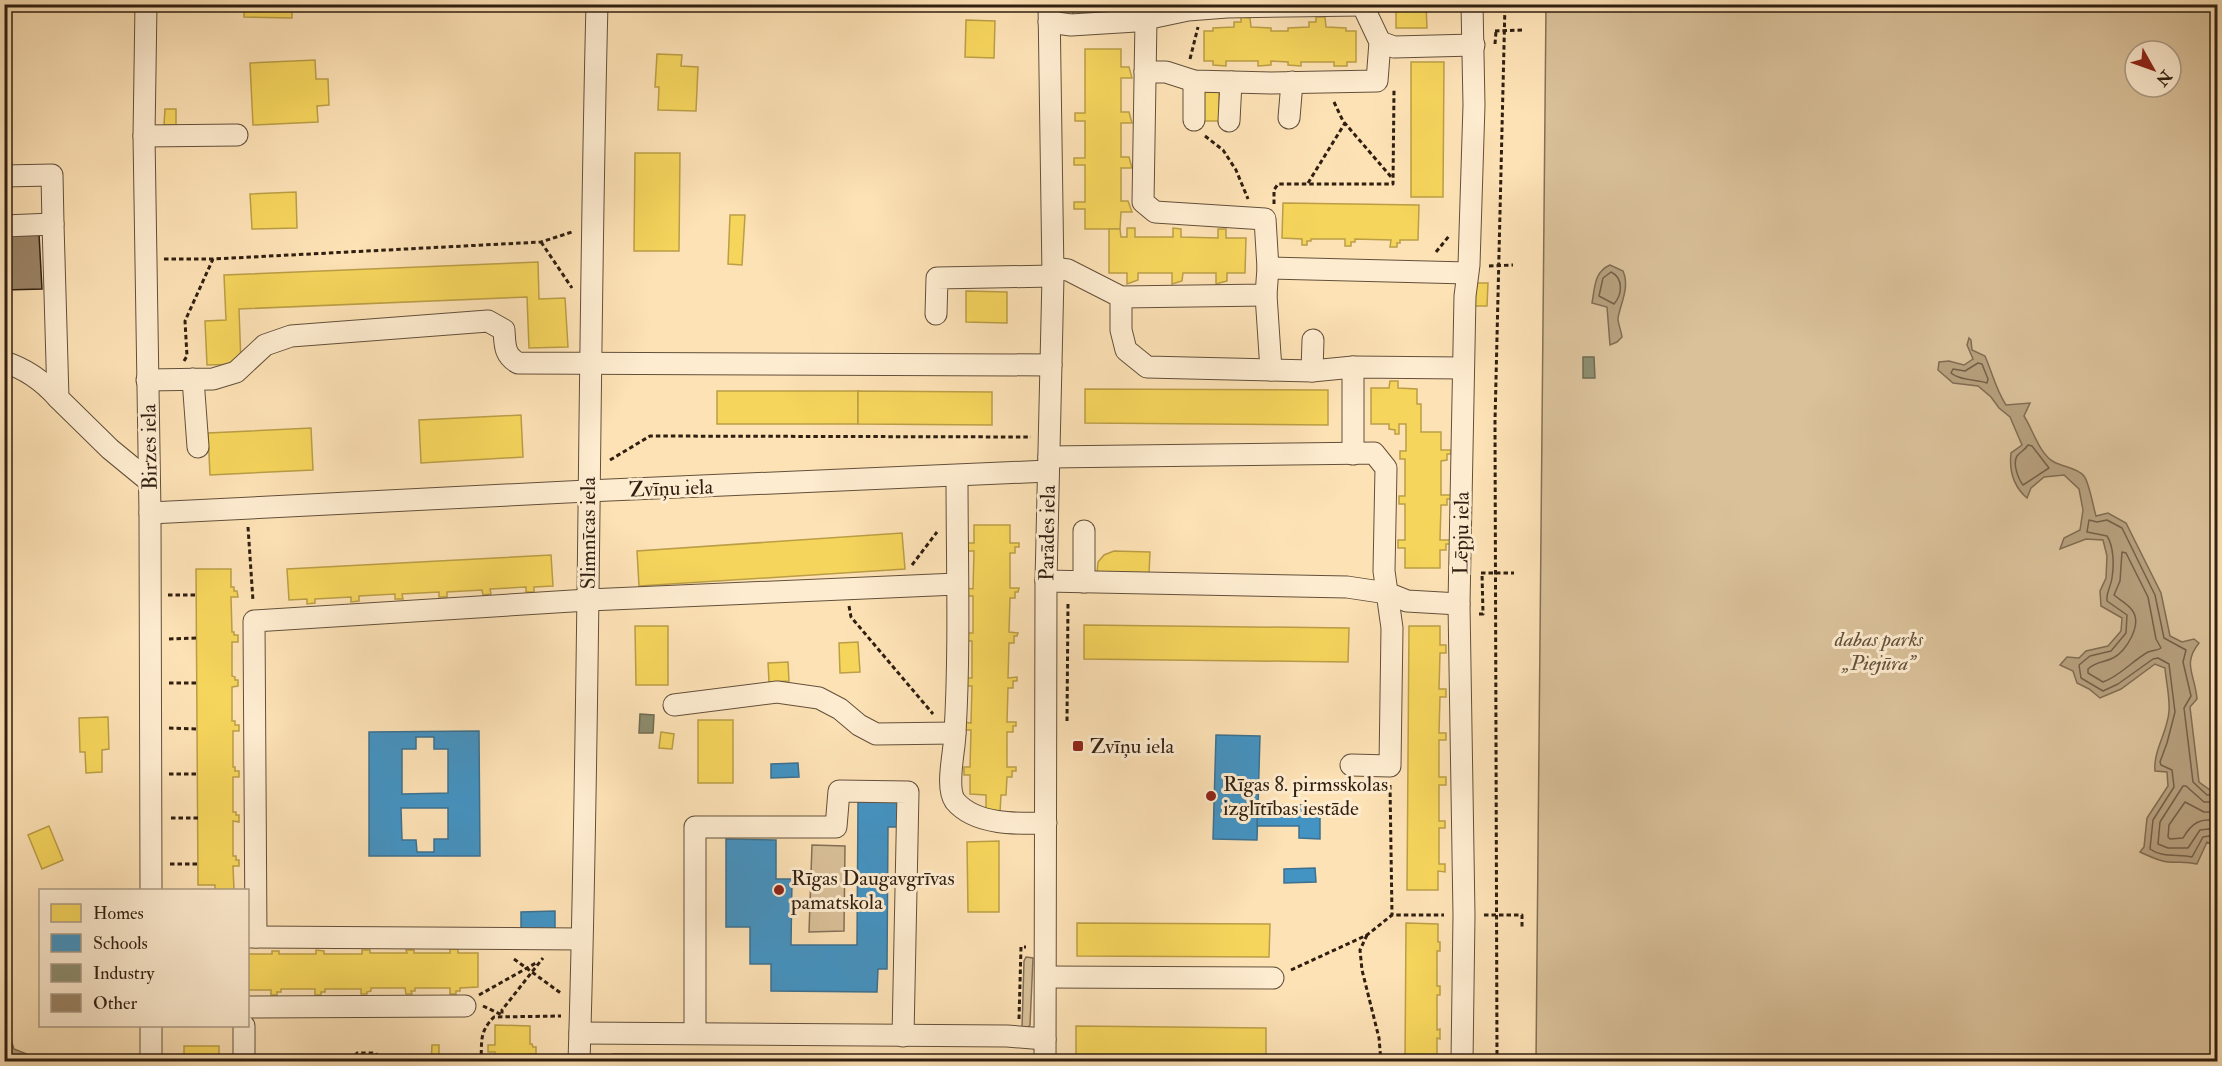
<svg xmlns="http://www.w3.org/2000/svg" width="2222" height="1066" viewBox="0 0 2222 1066" font-family="'IM FELL Double Pica',serif">
  <style>
    .green { fill: #dac19a; stroke: #857056; stroke-width: 1.5; fill-rule: evenodd }
    .water { fill: #b7a07e; stroke: #816c52; stroke-width: 1.5 }
    .homes { fill: #f6d55c; stroke: #bb9e46; stroke-width: 1.5 }
    .schools { fill: #4393c3; stroke: #3d708e; stroke-width: 1.5; fill-rule: evenodd }
    .industry { fill: #8c8c6e; stroke: #706b52; stroke-width: 1.5 }
    .lines { fill: none; stroke-linecap: round; stroke-linejoin: round }
    .shore { stroke: #746048; stroke-width: 1.5 }
    .building { fill: #9b8467; stroke: #301f11; stroke-width: 1.5 }
    .minor-casing { stroke: #63503a; stroke-width: 23 }
    .path { stroke: #301f11; stroke-width: 3; stroke-dasharray: 4.5 3; stroke-linecap: butt }
    .minor { stroke: #feecd0; stroke-width: 21 }
    .poi-dot { fill: #8f2418; stroke: #feecd0; stroke-width: 2 }
    .labels { text-anchor: middle; stroke-width: 6; stroke-linejoin: round; paint-order: stroke }
    .street-label { font-size: 21px; fill: #301f11; stroke: #feecd0 }
    .park-label { font-size: 21px; font-style: italic; fill: #63503a; stroke: #feecd0 }
    .poi-label { font-size: 21px; fill: #301f11; stroke: #feecd0; text-anchor: start }
  </style>
  <rect width="100%" height="100%" fill="#fde2b6"/>
  <filter id="stains"><feTurbulence type="fractalNoise" baseFrequency=".00333" numOctaves="4"/><feColorMatrix values="0 0 0 0 .2 0 0 0 0 .09 0 0 0 0 .02 0 0 0 .5 -.17"/></filter>
  <radialGradient id="worn" r=".72"><stop offset=".6" stop-color="#630" stop-opacity="0"/><stop offset="1" stop-color="#630" stop-opacity=".3"/></radialGradient>
  <g class="green">
    <path d="M1073 5H1127L1122 14 1073 20Z"/>
    <path d="M1546 5H2217V1061L1536 1062ZM2135 51H2171V87H2135Z"/>
    <path d="M812 845 845 846 844 931 809 932Z"/>
    <path d="M1026 957 1033 958 1030 1025 1027 1029H1022L1024 961Z"/>
    <path d="M613 1054 1014 1058V1062H613Z"/>
  </g>
  <g class="water">
    <path d="M1610 265 1623 271C1630 287 1621 302 1618 318 1618 324 1621 330 1622 337L1617 342 1610 345 1607 307 1592 303C1595 287 1594 272 1610 265Z"/>
    <path d="M1969 338 1971 340 1972 350 1985 356C1992 372 1996 390 2006 405L2030 403 2024 416C2033 430 2040 455 2054 462 2063 467 2078 468 2084 476 2089 482 2093 506 2096 516L2108 513 2126 523 2161 593 2170 636 2182 642 2194 639 2199 643C2182 664 2195 674 2197 699L2190 707 2199 782 2210 790 2217 788 2218 847 2207 842 2197 864C2184 861 2179 863 2168 862 2158 861 2149 856 2140 852L2144 847 2147 818 2168 786 2167 772 2155 771C2153 751 2168 731 2169 711 2170 697 2166 682 2165 668L2155 664 2121 689 2100 698 2089 689 2077 683 2073 671 2060 665 2067 657 2079 658 2086 651 2108 646 2121 631 2122 618 2101 606 2100 591 2106 578 2107 556 2103 540 2086 539 2060 549 2064 538 2080 530 2083 510 2079 489 2064 475 2044 477 2031 488 2027 498C2013 486 2009 471 2011 453L2022 445 2010 417 1999 408 1991 397 1978 386 1953 383 1938 370 1939 362 1949 361 1964 365 1973 359 1967 345Z"/>
    <path d="M5 970 10 976C9 1000 5 1026 14 1049L44 1061H5Z"/>
  </g>
  <g class="homes">
    <path d="M244 4H292V18L244 17Z"/>
    <path d="M1392 4H1426L1427 28H1396V8H1392Z"/>
    <path d="M1241 17 1250 18 1251 27 1271 28V31H1288V28L1309 27V22H1316V17H1325L1326 27 1346 28V31H1356V62H1347V66H1334V62H1301V66L1288 65V62L1271 61V65L1258 66V61H1226V66L1213 65V61H1204V31H1213V28L1234 27V22H1241Z"/>
    <path d="M966 20 995 21 994 58 965 57Z"/>
    <path d="M1085 49H1121V67H1129L1132 78H1121V112H1129L1132 123H1121V157H1129L1132 168H1121V201H1128L1132 212H1121L1120 229H1085V209H1074V202H1085V165H1074V158H1085V121H1075V113H1085Z"/>
    <path d="M657 54 682 55 681 66 698 67 696 111 658 110 659 87H655Z"/>
    <path d="M315 60 316 79H328L329 105 317 106 318 122 253 125 250 63Z"/>
    <path d="M1411 62H1444L1443 197H1411Z"/>
    <rect x="1202" y="92" width="17" height="29"/>
    <path d="M165 109H176V125H164Z"/>
    <path d="M635 153H680L679 251H634Z"/>
    <path d="M296 192 297 228 252 229 250 194Z"/>
    <path d="M1283 203 1419 205 1418 240H1400V243H1397V247H1390L1391 240 1355 239V242H1351V246H1345V239H1311V241H1307V245H1302V239L1282 238Z"/>
    <path d="M730 215H745L742 265 728 264Z"/>
    <path d="M1127 228H1135V237H1173V228L1181 229V237L1218 238V229H1226V238H1246L1245 273H1227V281L1216 284V273H1183L1182 281 1172 284V273H1138V280L1127 284V273H1109V229H1120L1121 237H1127Z"/>
    <path d="M538 262 539 299 565 298 568 347 529 348 527 297 239 309 241 364 207 365 205 321 226 320 224 275Z"/>
    <path d="M1473 283H1488L1487 306H1472Z"/>
    <path d="M966 291 1007 292V323L966 322Z"/>
    <path d="M1390 381H1398V388L1417 389V404H1421V432H1441V450H1451V454H1447V460L1441 461V495H1451V499H1447V505H1441L1440 540H1451L1450 544H1446V550H1440V568H1405V548H1398V540H1405V504H1399V496H1405V459H1400V451H1406V424H1399V434H1395V430L1389 429V424H1371V388H1389Z"/>
    <path d="M1085 389 1328 390V425L1085 423Z"/>
    <rect x="717" y="391" width="141" height="33"/>
    <path d="M858 391 992 392V425L858 424Z"/>
    <path d="M521 415 523 457 421 463 419 420Z"/>
    <path d="M311 428 313 470 210 475 208 433Z"/>
    <path d="M974 525H1010V543H1019V547H1015V553H1010V588H1019L1018 592H1015V598H1010L1009 632 1018 633 1017 636H1014V643H1009L1008 678 1017 677V681H1013V688H1008L1007 722H1016V726H1013V732H1007V767H1016V771H1012V777H1007L1006 795H1001L1000 812 986 811V795L970 794V775H964V767H970L971 730H964L965 722 971 723 972 686H965V678H972V641H966V633H973V596H966V588L973 589 974 551H967V543H974Z"/>
    <path d="M902 533 905 569 639 586 637 551Z"/>
    <path d="M1114 551 1150 552 1149 574 1097 573 1098 562 1104 555Z"/>
    <path d="M551 555 553 586 534 587V592H526V587L490 589 491 594 483 595 482 590 447 592V597H439V592L402 594 403 599H395V594L359 596V601L351 602V597L315 599V603L307 604V599L289 600 287 569Z"/>
    <path d="M196 569H231V587H234V591H237L238 597H231L232 632H234V635H238V642H232V676L235 677V680H238V686L232 687V721H235V725H239V731H233V767H235V771H239V777H233V812H236V815H239V822L233 821V856H236V860H239V866H233L234 890H215V885H198Z"/>
    <path d="M1084 625 1349 628 1348 662 1084 659Z"/>
    <path d="M635 626H668V685H636Z"/>
    <path d="M1409 626H1440V645H1446V653H1440L1439 689H1446V697H1440L1439 733H1446V740H1439V777H1446V785H1439V821H1445V828H1439V864H1445V872L1438 871V890H1407Z"/>
    <path d="M858 642 860 672 840 673 839 643Z"/>
    <path d="M788 662 789 681 769 682 768 663Z"/>
    <path d="M108 717 109 749 102 750V772L86 773 85 752H80L79 718Z"/>
    <rect x="698" y="720" width="35" height="63"/>
    <path d="M661 732 674 734 672 749 659 748Z"/>
    <path d="M49 826 63 860 42 869 28 835Z"/>
    <path d="M999 841V912H968L967 842Z"/>
    <path d="M1077 923 1270 924 1269 957 1077 956Z"/>
    <path d="M1406 923 1438 924V942H1440V951H1437V986H1440V995H1437V1030L1440 1029V1039L1437 1038V1062H1405Z"/>
    <path d="M450 949H458V953H478V987L460 988V991H456V994H450V988H415V991H411L412 994H406L405 988H371V991L367 992V994H361V989H325V992H321V995H315V989H281V992H277V995H271V990H248V954H272V951H279V954H316V950L324 951V954H362V950H370V953H407L406 950H414V953H450Z"/>
    <path d="M495 1025 530 1026V1044H532L533 1047H536V1054H530V1062H495V1052H488V1045H495Z"/>
    <path d="M1076 1026 1266 1028V1059L1076 1057Z"/>
    <path d="M432 1045H439V1062H431Z"/>
    <rect x="184" y="1046" width="35" height="16"/>
  </g>
  <g class="schools">
    <path d="M479 731 480 856H369V732ZM416 737H434V749H448V793L402 794V749H416ZM401 808H448V839H434V852H417L416 840H402Z"/>
    <path d="M1216 735 1260 736 1257 840 1213 839Z"/>
    <path d="M798 763 799 777 771 778V764Z"/>
    <path d="M858 802H900V827H888L887 969H878L877 992 771 991V964H750V927H726V839L776 840V879H792L791 945H857Z"/>
    <path d="M1258 805H1320V839L1299 838V826H1257Z"/>
    <path d="M1315 868 1316 882 1284 883V869Z"/>
    <path d="M555 911V931H521V912Z"/>
  </g>
  <g class="industry">
    <path d="M1583 357H1594L1595 378H1583Z"/>
    <path d="M640 714 654 715 653 733H639Z"/>
  </g>
  <g class="lines">
    <g class="shore">
      <path d="M1611 272C1624 278 1622 295 1614 304L1599 296 1603 278Z"/>
      <path d="M1978 363 1982 364 1988 379 1987 383C1977 379 1960 381 1951 373L1953 369 1965 371Z"/>
      <path d="M2028 445 2032 446 2049 468 2023 485C2019 480 2012 464 2017 456 2020 452 2025 450 2028 445Z"/>
      <path d="M2122 552 2126 553 2148 597 2156 639 2161 648C2157 651 2153 650 2148 652 2132 661 2120 676 2103 682L2088 673V669C2096 661 2103 663 2113 658 2126 652 2143 624 2132 610 2128 604 2120 600 2114 595L2120 581Z"/>
      <path d="M2218 794 2207 795 2193 782 2184 708 2191 696 2183 662 2186 650 2164 638 2155 595 2122 528 2107 520 2097 522 2089 520 2087 532 2107 536C2114 547 2114 565 2112 578 2111 587 2106 591 2107 601L2127 615 2126 633 2111 651 2090 656 2079 665 2081 678 2103 691 2118 684 2153 659 2158 658 2169 664 2175 712 2167 743 2160 762 2161 765 2172 770 2174 787 2153 820 2150 849C2162 858 2178 854 2192 857L2203 837 2209 836 2218 840"/>
      <path d="M2218 802H2204L2186 786H2183L2160 822 2158 844 2168 848H2188L2200 830 2209 829 2218 832"/>
      <path d="M2218 812H2204L2185 802 2169 825 2168 837 2170 839 2183 838C2191 824 2201 816 2218 822"/>
    </g>
  </g>
  <path class="building" d="M39 234 42 289 4 290V235Z"/>
  <g class="lines">
    <g class="minor-casing">
      <g id="minor">
        <path d="M146 4 144 136 150 513 151 890"/>
        <path d="M1146 19 1143 202 1155 212 1265 219 1268 268"/>
        <path d="M1049 22 1071 25 1136 21 1188 10 1227 7 1362 5"/>
        <path d="M1380 42 1394 47 1474 45"/>
        <path d="M1145 72H1166L1194 81 1271 83 1377 81 1380 42 1362 4"/>
        <path d="M1194 81V120"/>
        <path d="M1289 118 1292 82"/>
        <path d="M1229 121 1231 82"/>
        <path d="M144 136 237 135"/>
        <path d="M4 176 52 175 53 224"/>
        <path d="M4 226 53 224 58 398 110 449 149 481"/>
        <path d="M1053 268 1068 270 1121 297 1266 295 1268 268 1467 273"/>
        <path d="M1266 295 1271 370"/>
        <path d="M1121 297V330L1126 350 1147 367 1312 371 1353 367 1463 368"/>
        <path d="M936 314 937 278 1053 276"/>
        <path d="M4 362C27 369 43 381 58 398"/>
        <path d="M1353 367V454"/>
        <path d="M1312 371 1313 340"/>
        <path d="M193 379 198 447"/>
        <path d="M147 380 213 379 236 372 265 345 291 336 488 321 504 330C505 345 504 355 518 363L1051 365"/>
        <path d="M1049 457 1374 453 1386 468 1384 571 1392 628 1390 766 1351 765"/>
        <path d="M957 476C957 561 960 648 955 733 955 750 945 787 955 801 975 825 1017 824 1046 823"/>
        <path d="M150 513 587 491 1048 471"/>
        <path d="M1046 581 1347 587 1387 593 1407 601 1459 604"/>
        <path d="M1084 582V531"/>
        <path d="M674 705 777 692 819 698 840 709 859 725 876 734 955 733"/>
        <path d="M248 937 581 939"/>
        <path d="M256 937 254 621 588 600 957 584"/>
        <path d="M1046 977 1273 978"/>
        <path d="M248 1007 465 1006"/>
        <path d="M151 1026V1062"/>
        <path d="M580 1033 1007 1036 1045 1039"/>
        <path d="M695 1033V827H836L839 791 908 792 903 1036"/>
        <path d="M244 1062V1026"/>
        <path d="M579 1062C590 709 588 357 597 4"/>
        <path d="M1045 1062 1046 581 1053 276 1049 4"/>
        <path d="M1462 1062 1464 915 1459 604 1465 296 1469 265 1474 105 1472 4"/>
      </g>
    </g>
    <g class="path">
      <path d="M1495 31 1523 30"/>
      <path d="M1495 44 1496 31"/>
      <path d="M1190 59 1198 27"/>
      <path d="M1334 102 1343 121 1392 178"/>
      <path d="M1205 136 1223 150 1236 170 1248 199"/>
      <path d="M1308 183 1345 123"/>
      <path d="M1274 204V190L1278 184H1393L1394 90"/>
      <path d="M541 242 572 288"/>
      <path d="M1436 252 1449 236"/>
      <path d="M164 259H213L541 242 572 232"/>
      <path d="M1489 266 1513 265"/>
      <path d="M184 361 187 356 185 321 213 259"/>
      <path d="M610 460 650 436 1031 437"/>
      <path d="M248 527 253 601"/>
      <path d="M912 565 937 532"/>
      <path d="M1481 573H1514"/>
      <path d="M168 595H197"/>
      <path d="M849 606 851 617 933 714"/>
      <path d="M1479 614H1483L1482 573"/>
      <path d="M169 639 197 638"/>
      <path d="M169 683H197"/>
      <path d="M1067 721 1068 602"/>
      <path d="M169 728 197 729"/>
      <path d="M169 774H198"/>
      <path d="M1390 785 1392 915"/>
      <path d="M171 818H199"/>
      <path d="M170 864H198"/>
      <path d="M1484 915H1522V929"/>
      <path d="M1367 935 1360 950 1362 970 1379 1038 1381 1062"/>
      <path d="M514 959 562 994"/>
      <path d="M1291 970 1367 935 1392 915H1444"/>
      <path d="M479 995 536 963"/>
      <path d="M483 1006 502 1015V1010L543 958"/>
      <path d="M1019 1019 1021 947H1026"/>
      <path d="M351 1062 357 1053H376L380 1062"/>
      <path d="M481 1062C482 1041 479 1032 494 1017L561 1016"/>
      <path d="M1497 1062 1495 421 1505 4"/>
    </g>
    <use href="#minor" class="minor"/>
  </g>
  <g class="poi-dot">
    <rect x="1072" y="740" width="12" height="12" rx="3"/>
    <circle cx="1211" cy="796" r="6"/>
    <circle cx="779" cy="890" r="6"/>
  </g>
  <g class="labels">
    <g class="street-label">
      <text transform="translate(149 447) rotate(-91)" y="7">Birzes iela</text>
      <text transform="translate(671 488) rotate(-2)" y="7">Zvīņu iela</text>
      <text transform="translate(588 533) rotate(-90)" y="7">Slimnīcas iela</text>
      <text transform="translate(1047 533) rotate(-89)" y="7">Parādes iela</text>
      <text transform="translate(1461 533) rotate(-89)" y="7">Lēpju iela</text>
    </g>
    <g class="park-label">
      <text x="1879" y="646">dabas parks<tspan x="1879" dy="24">„Piejūra”</tspan></text>
    </g>
    <g class="poi-label">
      <text x="1090" y="753">Zvīņu iela</text>
      <text x="1223" y="791">Rīgas 8. pirmsskolas<tspan x="1223" dy="24">izglītības iestāde</tspan></text>
      <text x="791" y="885">Rīgas Daugavgrīvas<tspan x="791" dy="24">pamatskola</tspan></text>
    </g>
  </g>
  <rect width="2222" height="1066" fill="none" stroke="#fde2b6" stroke-width="24"/>
  <rect x="6" y="6" width="2210" height="1054" fill="none" stroke="#301f11" stroke-width="3"/>
  <rect x="12" y="12" width="2198" height="1042" fill="none" stroke="#301f11" stroke-width="1.5"/>
  <rect x="39" y="889" width="210" height="138" fill="#feecd0" stroke="#ac9a84" stroke-width="1.5"/>
  <rect x="51" y="904" width="30" height="18" fill="#f6d55c" stroke="#ac9a84" stroke-width="1.5"/>
  <text x="93" y="919" font-size="18" fill="#301f11">Homes</text>
  <rect x="51" y="934" width="30" height="18" fill="#4393c3" stroke="#ac9a84" stroke-width="1.5"/>
  <text x="93" y="949" font-size="18" fill="#301f11">Schools</text>
  <rect x="51" y="964" width="30" height="18" fill="#8c8c6e" stroke="#ac9a84" stroke-width="1.5"/>
  <text x="93" y="979" font-size="18" fill="#301f11">Industry</text>
  <rect x="51" y="994" width="30" height="18" fill="#9b8467" stroke="#ac9a84" stroke-width="1.5"/>
  <text x="93" y="1009" font-size="18" fill="#301f11">Other</text>
  <g transform="translate(2153 69) rotate(130)"><circle r="28" fill="#feecd0" stroke="#ac9a84" stroke-width="1.5"/>
  <path d="M0-4.5L10 22L0 15L-10 22Z" fill="#8f2418"/>
  <text y="-9" font-size="16" font-weight="bold" text-anchor="middle" fill="#301f11">N</text>
  </g>
  <rect width="100%" height="100%" filter="url(#stains)"/>
  <rect width="100%" height="100%" fill="url(#worn)"/>
</svg>
